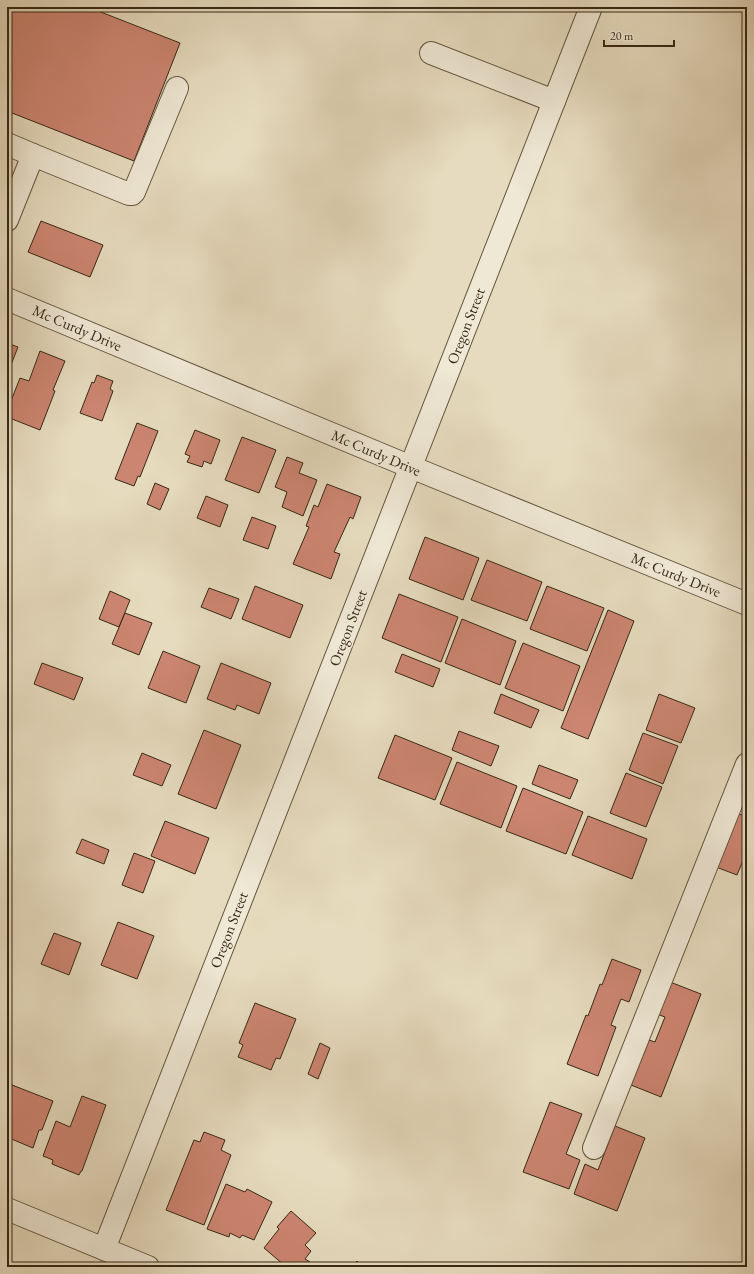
<svg xmlns="http://www.w3.org/2000/svg" width="754" height="1274" viewBox="0 0 754 1274" font-family="'EB Garamond',serif">
  <style>
    .building { fill: #cc8571; stroke: #372915 }
    .lines { fill: none; stroke-linecap: round; stroke-linejoin: round }
    .minor-casing { stroke: #63563f; stroke-width: 24 }
    .minor { stroke: #efe8d5; stroke-width: 22 }
    .labels { text-anchor: middle; stroke-width: 3; stroke-linejoin: round; paint-order: stroke }
    .street-label { font-size: 15px; fill: #372915; stroke: #efe8d5 }
  </style>
  <rect width="100%" height="100%" fill="#e6dbbe"/>
  <filter id="stains"><feTurbulence type="fractalNoise" baseFrequency=".005" numOctaves="4"/><feColorMatrix values="0 0 0 0 .2 0 0 0 0 .09 0 0 0 0 .02 0 0 0 .5 -.17"/></filter>
  <radialGradient id="worn" r=".72"><stop offset=".6" stop-color="#630" stop-opacity="0"/><stop offset="1" stop-color="#630" stop-opacity=".3"/></radialGradient>
  <g class="building">
    <path d="M7 7H88L180 43 134 161 7 111Z"/>
    <path d="M41 221 103 245 90 277 28 252Z"/>
    <path d="M7 343 18 347 7 375Z"/>
    <path d="M40 351 65 361 53 390 55 391 40 430 7 417V411L20 378 29 381Z"/>
    <path d="M97 375 113 381 110 389 113 391 102 421 80 413 92 382 94 383Z"/>
    <path d="M137 423 158 431 140 477 138 476 134 486 115 479Z"/>
    <path d="M195 430 220 440 211 464 204 461 202 467 187 462 190 456 185 454Z"/>
    <path d="M242 437 276 450 259 493 225 480Z"/>
    <path d="M287 457 303 463 299 473 317 480 303 516 282 507 287 492 275 487Z"/>
    <path d="M155 483 169 489 160 510 147 504Z"/>
    <path d="M327 484 361 497 353 519 350 517 334 552 340 554 331 579 293 564 309 527 306 526 314 505 318 507Z"/>
    <path d="M206 496 228 505 220 527 197 518Z"/>
    <path d="M252 517 276 526 268 549 243 540Z"/>
    <path d="M425 537 479 558 463 600 409 579Z"/>
    <path d="M487 560 542 582 527 621 471 600Z"/>
    <path d="M255 586 303 605 290 638 242 619Z"/>
    <path d="M547 586 604 608 587 651 530 629Z"/>
    <path d="M209 588 239 599 231 619 201 607Z"/>
    <path d="M110 591 130 600 119 627 99 619Z"/>
    <path d="M399 594 458 617 441 662 382 638Z"/>
    <path d="M608 610 634 621 588 739 561 728Z"/>
    <path d="M125 613 152 623 139 655 112 644Z"/>
    <path d="M462 619 516 641 500 685 445 663Z"/>
    <path d="M523 643 580 666 563 711 505 688Z"/>
    <path d="M163 651 200 666 186 703 148 688Z"/>
    <path d="M402 654 440 669 433 687 395 672Z"/>
    <path d="M42 663 83 678 74 700 34 684Z"/>
    <path d="M221 663 271 683 259 714 237 705 235 710 207 699Z"/>
    <path d="M501 694 539 710 531 728 494 713Z"/>
    <path d="M659 694 695 708 681 743 646 730Z"/>
    <path d="M204 730 241 745 216 809 178 794Z"/>
    <path d="M459 731 499 746 491 766 452 750Z"/>
    <path d="M643 733 678 746 663 784 629 770Z"/>
    <path d="M395 735 452 758 435 800 378 778Z"/>
    <path d="M142 753 171 765 162 786 133 775Z"/>
    <path d="M457 762 517 786 501 828 440 804Z"/>
    <path d="M539 765 578 780 570 799 532 784Z"/>
    <path d="M626 773 662 787 646 827 610 813Z"/>
    <path d="M747 778V808L737 804Z"/>
    <path d="M523 788 583 812 566 854 506 831Z"/>
    <path d="M737 813 747 817V851L737 875 716 867Z"/>
    <path d="M588 816 647 839 632 879 572 855Z"/>
    <path d="M165 821 209 838 195 874 151 856Z"/>
    <path d="M82 839 109 850 104 864 76 853Z"/>
    <path d="M134 853 155 861 143 893 122 885Z"/>
    <path d="M118 922 154 936 137 979 101 965Z"/>
    <path d="M54 933 81 943 69 975 41 964Z"/>
    <path d="M612 959 641 970 629 1002 621 999 611 1025 616 1027 598 1076 567 1064 586 1015 588 1016 600 984 602 985Z"/>
    <path d="M670 982 701 994 661 1097 631 1085 649 1040 655 1042 665 1017 657 1014Z"/>
    <path d="M255 1003 296 1019 280 1059 276 1058 271 1070 238 1057 243 1045 239 1043Z"/>
    <path d="M320 1043 330 1048 318 1079 308 1074Z"/>
    <path d="M7 1083 53 1101 42 1130H39L33 1148 9 1138 7 1144Z"/>
    <path d="M82 1096 106 1105 82 1171H81L79 1175 52 1164 53 1160 43 1156 56 1121 70 1127Z"/>
    <path d="M550 1102 582 1114 566 1154 580 1160 569 1189 523 1172Z"/>
    <path d="M615 1126 645 1138 617 1211 574 1194 585 1164 598 1170Z"/>
    <path d="M204 1132 225 1140 221 1150 231 1155 204 1225 166 1210 194 1140 200 1142Z"/>
    <path d="M226 1184 245 1192 247 1189 272 1202 254 1240 242 1235 240 1238 230 1233 229 1237 207 1229Z"/>
    <path d="M291 1211 316 1233 305 1245 311 1251 305 1259 310 1262 307 1267H283L284 1265 264 1248 279 1229 277 1227Z"/>
    <path d="M357 1261 363 1267H351Z"/>
  </g>
  <g class="lines">
    <g class="minor-casing">
      <g id="minor">
        <path d="M431 53 554 101"/>
        <path d="M7 144 33 155"/>
        <path d="M7 220 33 155 129 194H132L134 192 177 88"/>
        <path d="M7 299 411 467 747 604"/>
        <path d="M594 1148 747 764"/>
        <path d="M7 1209 148 1267"/>
        <path d="M104 1249 591 7"/>
      </g>
    </g>
    <use href="#minor" class="minor"/>
  </g>
  <g class="labels">
    <g class="street-label">
      <text transform="translate(466 326) rotate(-69)" y="5">Oregon Street</text>
      <text transform="translate(77 328) rotate(23)" y="5">Mc Curdy Drive</text>
      <text transform="translate(376 453) rotate(23)" y="5">Mc Curdy Drive</text>
      <text transform="translate(676 575) rotate(22)" y="5">Mc Curdy Drive</text>
      <text transform="translate(348 628) rotate(-69)" y="5">Oregon Street</text>
      <text transform="translate(229 930) rotate(-69)" y="5">Oregon Street</text>
    </g>
  </g>
  <rect width="754" height="1274" fill="none" stroke="#e6dbbe" stroke-width="24"/>
  <rect x="8" y="8" width="738" height="1258" fill="none" stroke="#372915" stroke-width="2"/>
  <rect x="12" y="12" width="730" height="1250" fill="none" stroke="#372915"/>
  <path d="M604 40v6h70v-6" fill="none" stroke="#372915" stroke-width="2"/>
  <text x="610" y="40" font-size="12" fill="#372915" stroke="#efe8d5" stroke-width="3" paint-order="stroke">20 m</text>
  <rect width="100%" height="100%" filter="url(#stains)"/>
  <rect width="100%" height="100%" fill="url(#worn)"/>
</svg>
